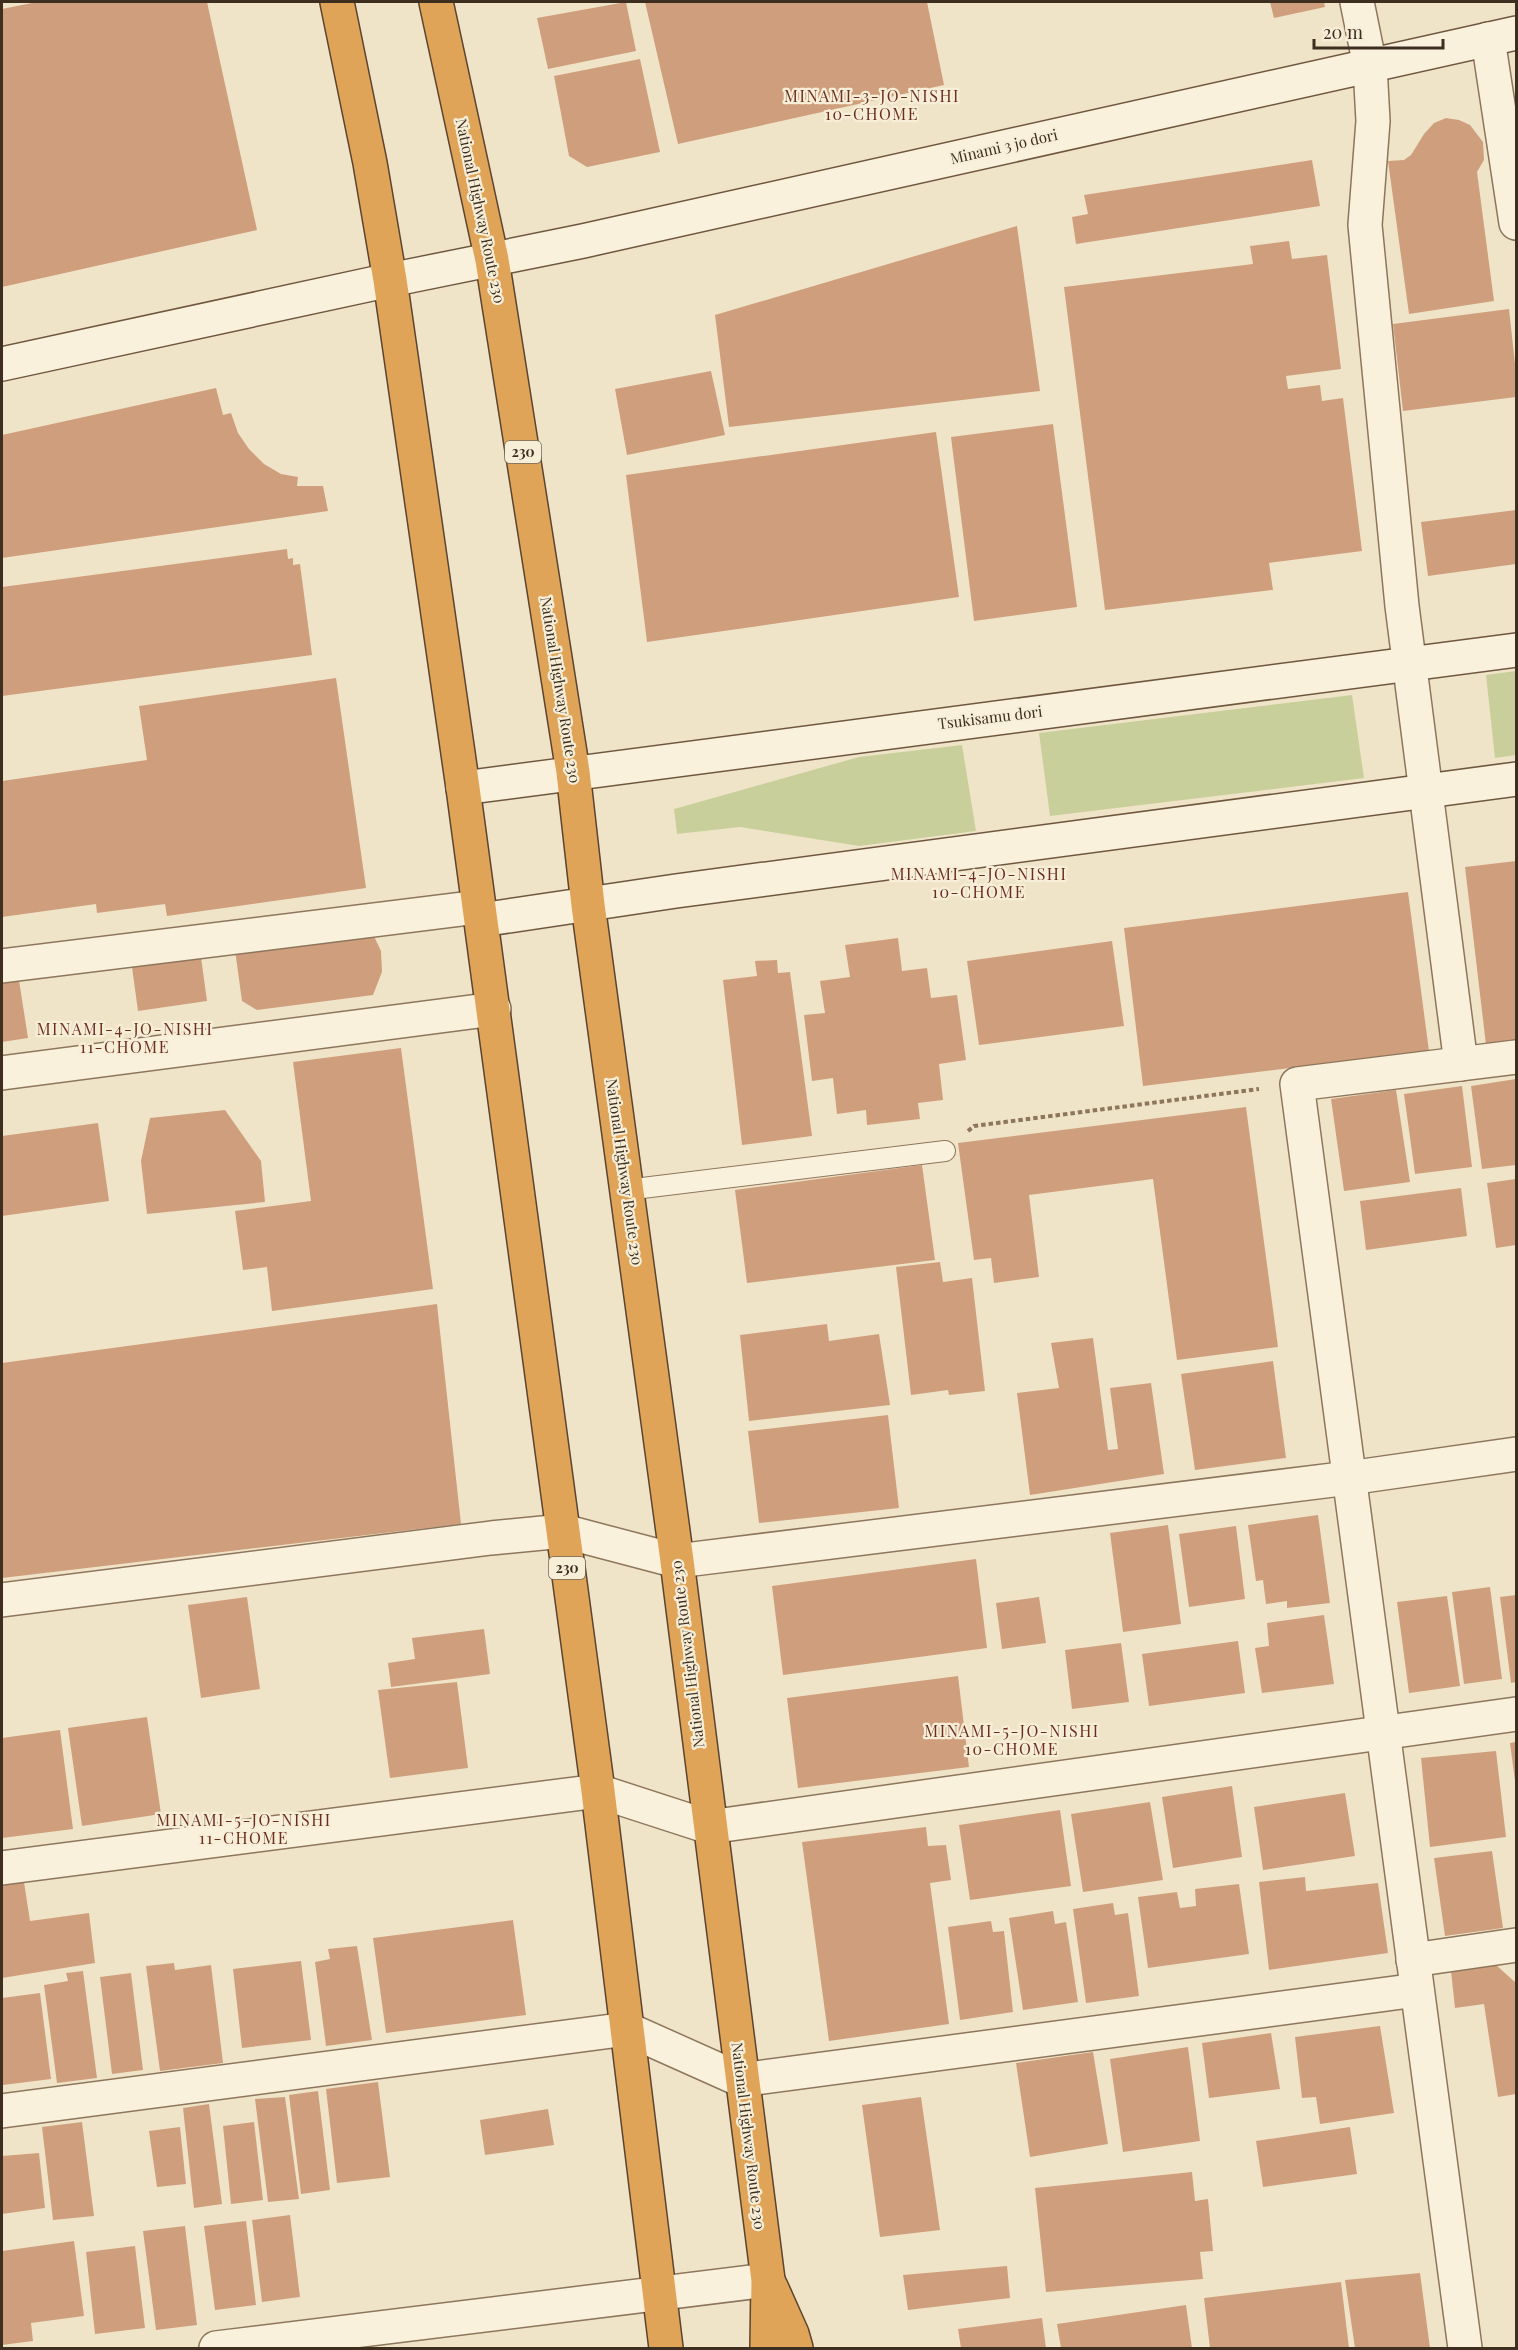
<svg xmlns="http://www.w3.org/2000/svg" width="1518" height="2350" viewBox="0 0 1518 2350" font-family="'Playfair Display',serif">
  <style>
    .green { fill: #c9cf9b }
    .building { fill: #cf9f7d }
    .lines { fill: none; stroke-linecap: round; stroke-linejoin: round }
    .lane-casing { stroke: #8d765c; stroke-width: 22 }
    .street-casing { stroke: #8d765c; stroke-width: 36 }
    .secondary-casing { stroke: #6f573f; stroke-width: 36 }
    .highway-casing { stroke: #5b4430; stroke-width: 36 }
    .path { stroke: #8d765c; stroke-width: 4; stroke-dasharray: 4.5 3; stroke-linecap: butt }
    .lane { stroke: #faf1dc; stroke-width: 20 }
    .street { stroke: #faf1dc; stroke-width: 33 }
    .secondary { stroke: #faf1dc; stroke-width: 33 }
    .highway { stroke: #e0a458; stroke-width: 33 }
    .labels { text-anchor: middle; stroke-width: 4.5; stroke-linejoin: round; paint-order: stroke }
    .shield { fill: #f7eed8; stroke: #756857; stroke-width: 1.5 }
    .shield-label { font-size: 14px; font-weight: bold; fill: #3d2e20 }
    .street-label { font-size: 15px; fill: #3d2e20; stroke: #f7eed8 }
    .neighbourhood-label { font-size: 16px; letter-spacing: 1.5px; fill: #6b2e1e; stroke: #f7eed8 }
  </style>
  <rect width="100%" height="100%" fill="#f0e4c8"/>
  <g class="green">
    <path d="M1516 671V755L1495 758 1486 675Z"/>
    <path d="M1352 695 1364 778 1050 816 1039 733Z"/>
    <path d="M962 745 976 831 859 846 740 827 677 834 674 809 859 757Z"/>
  </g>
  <g class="building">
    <path d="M37 2H207L257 230 2 287V9Z"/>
    <path d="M626 2 636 51 548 69 537 18Z"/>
    <path d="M645 2H927L944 85 678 144Z"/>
    <path d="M1270 2H1324L1325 7 1274 18Z"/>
    <path d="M640 59 660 152 587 167 569 156 554 76Z"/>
    <path d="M1446 118 1459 120 1470 125 1483 142 1484 160 1477 172 1494 301 1409 314 1388 161 1404 160 1411 155 1424 134 1434 123Z"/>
    <path d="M1312 160 1320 206 1076 244 1072 217 1088 214 1084 195Z"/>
    <path d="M1017 226 1040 391 729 427 715 315Z"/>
    <path d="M1289 241 1292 259 1327 255 1341 369 1286 376 1288 389 1320 385 1322 401 1343 398 1362 551 1269 563 1273 590 1105 610 1064 287 1253 264 1250 246Z"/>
    <path d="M1509 309 1516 373V397L1403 411 1393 324Z"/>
    <path d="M711 371 725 435 627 455 615 389Z"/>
    <path d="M216 388 223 415 231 413 238 433 249 449 264 464 281 474 298 477 297 486H323L328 511 2 558V435Z"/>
    <path d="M1053 424 1077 607 974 621 951 437Z"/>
    <path d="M936 432 959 597 647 642 626 475Z"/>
    <path d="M1516 510V564L1428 576 1421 522Z"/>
    <path d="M287 549 288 559 293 558V565L300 564 312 655 2 696V587Z"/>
    <path d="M336 678 366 888 167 916 165 904 97 913 96 904 2 917V781L147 760 139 706Z"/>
    <path d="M1516 861V1041L1486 1045 1465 867Z"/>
    <path d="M1408 892 1429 1051 1143 1086 1124 928Z"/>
    <path d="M372 932 381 951 382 972 373 995 257 1010 242 1001 235 950Z"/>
    <path d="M898 938 902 971 927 968 931 998 957 995 966 1060 939 1064 943 1100 918 1103 920 1119 867 1125 866 1110 837 1114 833 1078 812 1081 804 1015 825 1013 820 981 850 977 845 945Z"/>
    <path d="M1112 941 1124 1026 979 1045 967 961Z"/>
    <path d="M200 950 207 1001 138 1011 131 960Z"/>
    <path d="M777 960 778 973 790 972 812 1136 742 1145 723 980 757 976 755 961Z"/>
    <path d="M18 974 28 1038 2 1042V976Z"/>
    <path d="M401 1048 433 1289 272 1311 267 1267 243 1270 235 1211 311 1201 293 1062Z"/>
    <path d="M1516 1079V1165L1482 1169 1471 1086Z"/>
    <path d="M1462 1086 1472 1167 1415 1174 1404 1094Z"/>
    <path d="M1396 1090 1410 1182 1344 1191 1331 1099Z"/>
    <path d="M1246 1107 1278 1347 1177 1360 1153 1179 1029 1195 1039 1277 994 1283 991 1258 974 1260 958 1143Z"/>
    <path d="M225 1110 261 1161 265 1202 147 1214 141 1161 150 1118Z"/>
    <path d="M98 1123 109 1201 2 1216V1136Z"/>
    <path d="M922 1165 935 1260 747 1283 735 1190Z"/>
    <path d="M1516 1179V1245L1496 1248 1487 1183Z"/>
    <path d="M1461 1188 1467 1236 1366 1250 1360 1201Z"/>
    <path d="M940 1262 943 1282 972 1278 985 1391 949 1395 948 1390 911 1395 896 1267Z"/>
    <path d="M437 1304 461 1524 2 1578V1363Z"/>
    <path d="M827 1324 829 1341 879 1334 890 1405 749 1421 740 1335Z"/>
    <path d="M1093 1338 1108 1450 1118 1449 1110 1388 1151 1383 1164 1474 1030 1495 1017 1393 1059 1388 1051 1343Z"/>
    <path d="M1273 1361 1286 1458 1195 1470 1181 1374Z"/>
    <path d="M888 1415 899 1508 759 1523 748 1431Z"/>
    <path d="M1318 1515 1330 1603 1287 1608V1601L1266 1604 1263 1580 1256 1581 1248 1525Z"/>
    <path d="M1168 1525 1181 1624 1123 1632 1110 1533Z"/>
    <path d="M1236 1526 1245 1599 1189 1607 1179 1534Z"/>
    <path d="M976 1559 987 1648 783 1675 772 1586Z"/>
    <path d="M1490 1587 1502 1679 1464 1684 1452 1592Z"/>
    <path d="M1516 1595V1682L1511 1683 1500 1597Z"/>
    <path d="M1447 1596 1460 1686 1409 1693 1397 1602Z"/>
    <path d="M247 1597 260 1689 201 1698 188 1605Z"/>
    <path d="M1039 1597 1046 1643 1002 1649 996 1603Z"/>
    <path d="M1324 1615 1334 1684 1262 1693 1255 1648 1269 1646 1267 1623Z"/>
    <path d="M484 1629 490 1674 391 1687 388 1663 415 1659 412 1638Z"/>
    <path d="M1238 1641 1245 1693 1149 1706 1142 1654Z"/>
    <path d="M1121 1643 1129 1702 1072 1709 1065 1650Z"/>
    <path d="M958 1676 969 1767 798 1788 787 1698Z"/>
    <path d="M457 1682 468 1768 390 1778 378 1690Z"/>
    <path d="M147 1717 161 1814 82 1826 68 1728Z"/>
    <path d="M60 1730 73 1829 2 1838V1738Z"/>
    <path d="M1516 1742V1781H1515L1510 1743Z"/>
    <path d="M1496 1751 1506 1837 1430 1847 1421 1758Z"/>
    <path d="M1232 1786 1242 1857 1173 1868 1162 1797Z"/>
    <path d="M1345 1793 1355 1856 1263 1870 1254 1807Z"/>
    <path d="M1150 1802 1163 1880 1083 1892 1071 1814Z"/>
    <path d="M1060 1810 1071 1886 970 1900 959 1825Z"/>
    <path d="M926 1827 928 1846 946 1845 951 1880 930 1883 949 2024 829 2041 802 1842Z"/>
    <path d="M1492 1851 1503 1928 1445 1936 1434 1858Z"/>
    <path d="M1305 1877 1306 1891 1378 1883 1388 1953 1269 1970 1259 1882Z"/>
    <path d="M24 1882 30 1921 89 1913 95 1963 2 1978V1885Z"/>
    <path d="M1239 1884 1249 1954 1148 1968 1138 1897 1177 1892 1180 1908 1196 1906 1195 1889Z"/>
    <path d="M1113 1903 1115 1915 1128 1913 1139 1996 1086 2003 1073 1909Z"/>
    <path d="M1053 1911 1055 1924 1066 1922 1078 2002 1023 2010 1009 1918Z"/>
    <path d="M513 1920 526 2015 386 2033 373 1938Z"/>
    <path d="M991 1921 993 1932 1004 1931 1013 2012 960 2020 948 1927Z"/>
    <path d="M357 1946 372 2040 326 2046 315 1962 330 1959 328 1949Z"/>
    <path d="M301 1961 311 2040 242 2048 233 1969Z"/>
    <path d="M174 1963 175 1970 211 1965 223 2063 160 2071 146 1966Z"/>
    <path d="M1496 1965 1516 1983V2094L1498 2097 1484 2004 1455 2008 1451 1971Z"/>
    <path d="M83 1971 97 2078 57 2083 44 1985 68 1981 66 1973Z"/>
    <path d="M131 1973 143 2070 112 2074 100 1977Z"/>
    <path d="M40 1993 51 2079 3 2085 2 1998Z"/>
    <path d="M1380 2026 1394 2113 1320 2124 1316 2097 1302 2098 1295 2037Z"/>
    <path d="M1271 2033 1280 2089 1209 2098 1202 2043Z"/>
    <path d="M1188 2047 1200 2141 1123 2152 1110 2059Z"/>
    <path d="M1093 2052 1108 2144 1030 2157 1016 2063Z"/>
    <path d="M378 2082 390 2177 337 2183 326 2089Z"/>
    <path d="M318 2091 330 2190 301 2194 289 2095Z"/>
    <path d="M285 2097 299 2199 268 2202 255 2099Z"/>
    <path d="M921 2097 940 2230 880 2237 862 2105Z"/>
    <path d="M209 2104 222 2204 194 2208 183 2108Z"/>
    <path d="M548 2109 554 2145 485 2155 480 2120Z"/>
    <path d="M82 2122 94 2216 53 2220 42 2127Z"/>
    <path d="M254 2122 263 2200 231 2204 223 2126Z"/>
    <path d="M180 2127 186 2184 157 2187 149 2131Z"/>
    <path d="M1350 2127 1357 2174 1263 2187 1256 2141Z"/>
    <path d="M39 2153 45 2208 2 2214V2156Z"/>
    <path d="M1192 2172 1195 2201 1208 2199 1213 2251 1200 2252 1203 2279 1046 2292 1035 2188Z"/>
    <path d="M290 2215 300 2297 262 2302 252 2220Z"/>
    <path d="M246 2221 256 2305 215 2310 204 2226Z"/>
    <path d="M185 2226 197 2325 156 2330 143 2231Z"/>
    <path d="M74 2241 84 2316 31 2323 33 2341 2 2345V2251Z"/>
    <path d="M135 2246 145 2328 95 2334 86 2252Z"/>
    <path d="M1007 2266 1010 2298 908 2310 903 2275Z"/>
    <path d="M1420 2273 1430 2348H1355L1345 2280Z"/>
    <path d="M1341 2282 1349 2348H1210L1204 2298Z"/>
    <path d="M1186 2305 1192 2348H1061L1057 2324Z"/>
    <path d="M1042 2318 1046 2348H961L958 2329Z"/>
  </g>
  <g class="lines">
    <g class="lane-casing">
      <path id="lane" d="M626 1190 945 1151"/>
    </g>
    <g class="street-casing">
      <g id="street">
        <path d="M1357 2 1370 66 1373 121 1365 225 1402 606 1461 1064"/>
        <path d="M1488 39 1516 223"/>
        <path d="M2 966 478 907"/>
        <path d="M2 1073 494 1009"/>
        <path d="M2 1600 491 1538 563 1531 677 1561 1349 1478 1516 1454"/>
        <path d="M2 1868 598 1791 709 1827 1516 1714"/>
        <path d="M1413 1960 1516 1945"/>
        <path d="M2 2111 627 2029 741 2080 1417 1990"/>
        <path d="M216 2348 768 2280"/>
        <path d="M1465 2348 1297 1084 1516 1057"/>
      </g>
    </g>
    <g class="secondary-casing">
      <g id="secondary">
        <path d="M2 364 390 280 583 241 1516 33"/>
        <path d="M463 788 1516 650"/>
        <path d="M481 920 676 891 1516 779"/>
      </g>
    </g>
    <g class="highway-casing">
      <g id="highway">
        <path d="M337 2 370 163 390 280 463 788 598 1791 666 2348"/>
        <path d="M436 2 492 260 573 772 588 905 677 1561 768 2280 767 2348"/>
        <path d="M771 2287 792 2334 796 2348"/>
      </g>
    </g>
    <path class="path" d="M968 1131 974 1126 1259 1089"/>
    <use href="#lane" class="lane"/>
    <use href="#street" class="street"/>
    <use href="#secondary" class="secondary"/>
    <use href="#highway" class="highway"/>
  </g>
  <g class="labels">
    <g class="shield">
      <rect x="505" y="441" width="36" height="22" rx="4.5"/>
      <rect x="549" y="1557" width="36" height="22" rx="4.5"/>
    </g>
    <g class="shield-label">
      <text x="523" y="457">230</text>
      <text x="567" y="1573">230</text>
    </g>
    <g class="street-label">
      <text transform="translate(1004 147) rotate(-13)" y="5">Minami 3 jo dori</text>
      <text transform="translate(480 211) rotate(78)" y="5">National Highway Route 230</text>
      <text transform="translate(560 690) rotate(81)" y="5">National Highway Route 230</text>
      <text transform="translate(990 718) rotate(-7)" y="5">Tsukisamu dori</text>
      <text transform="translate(624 1172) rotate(82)" y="5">National Highway Route 230</text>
      <text transform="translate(688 1654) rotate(-97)" y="5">National Highway Route 230</text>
      <text transform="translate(748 2136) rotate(83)" y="5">National Highway Route 230</text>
    </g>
    <g class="neighbourhood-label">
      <text x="872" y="102">MINAMI-3-JO-NISHI<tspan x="872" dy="18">10-CHOME</tspan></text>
      <text x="979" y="880">MINAMI-4-JO-NISHI<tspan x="979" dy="18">10-CHOME</tspan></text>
      <text x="125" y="1035">MINAMI-4-JO-NISHI<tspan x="125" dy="18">11-CHOME</tspan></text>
      <text x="1012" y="1737">MINAMI-5-JO-NISHI<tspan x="1012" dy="18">10-CHOME</tspan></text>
      <text x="244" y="1826">MINAMI-5-JO-NISHI<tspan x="244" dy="18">11-CHOME</tspan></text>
    </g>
  </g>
  <rect width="1518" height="2350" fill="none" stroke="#3d2e20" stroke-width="6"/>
  <path d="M1314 39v9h129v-9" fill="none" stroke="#3d2e20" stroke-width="3"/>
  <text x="1323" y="39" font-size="18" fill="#3d2e20" stroke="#f7eed8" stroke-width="4.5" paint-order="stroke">20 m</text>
</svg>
